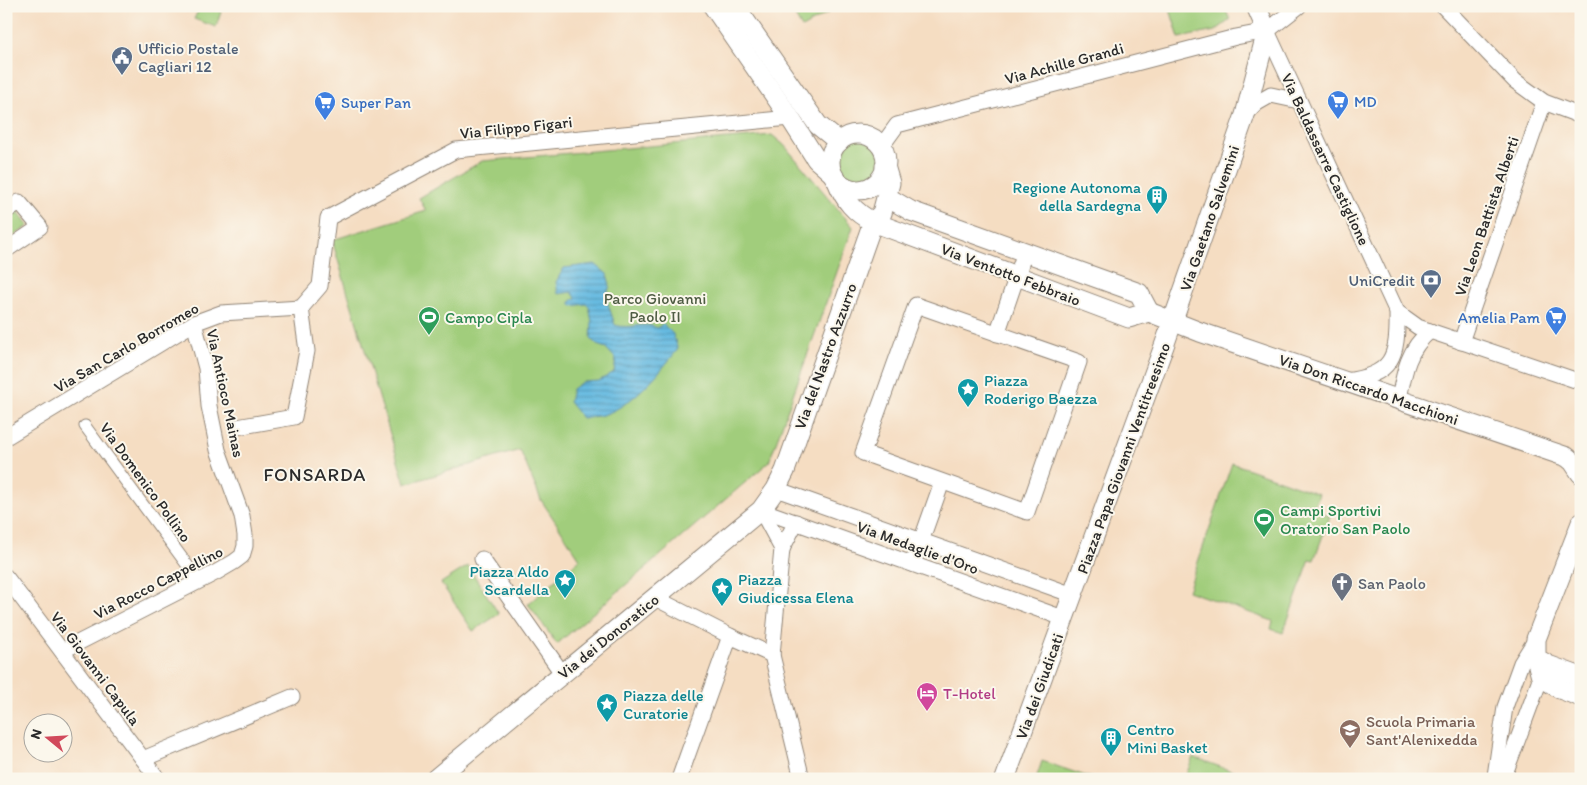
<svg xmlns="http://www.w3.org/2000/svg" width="1587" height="785" viewBox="0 0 1587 785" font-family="Itim,sans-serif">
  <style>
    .green { fill: #a1cd7b; stroke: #667c53 }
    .water { fill: url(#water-rules); stroke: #487286 }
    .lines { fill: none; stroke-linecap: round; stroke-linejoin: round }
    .pedestrian-casing { stroke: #908476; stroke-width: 13 }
    .minor-casing { stroke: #908476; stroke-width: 17 }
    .tertiary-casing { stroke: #908476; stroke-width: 21 }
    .pedestrian { stroke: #fff; stroke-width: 11 }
    .minor { stroke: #fff; stroke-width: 15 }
    .tertiary { stroke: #fff; stroke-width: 19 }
    .labels { text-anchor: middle; stroke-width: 4; stroke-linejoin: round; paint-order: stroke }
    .service-label { font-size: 16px; fill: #4e5e75; stroke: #fbf7ec; text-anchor: start }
    .street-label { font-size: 16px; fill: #2b2b2b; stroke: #fbf7ec }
    .shop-label { font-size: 16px; fill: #366cbe; stroke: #fbf7ec; text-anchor: start }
    .culture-label { font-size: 16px; fill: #0d838f; stroke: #fbf7ec; text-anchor: start }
    .park-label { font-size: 16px; fill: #4e5c43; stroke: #fbf7ec }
    .leisure-label { font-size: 16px; fill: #27864d; stroke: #fbf7ec; text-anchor: start }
    .worship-label { font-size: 16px; fill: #5b616d; stroke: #fbf7ec; text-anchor: start }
    .hotel-label { font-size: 16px; fill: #b23c85; stroke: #fbf7ec; text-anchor: start }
    .education-label { font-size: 16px; fill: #785e54; stroke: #fbf7ec; text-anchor: start }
    .quarter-label { font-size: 19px; letter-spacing: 1px; fill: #2b2b2b; stroke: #fbf7ec }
  </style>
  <defs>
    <pattern id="water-rules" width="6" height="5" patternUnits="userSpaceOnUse" patternTransform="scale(1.25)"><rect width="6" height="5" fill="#65bae1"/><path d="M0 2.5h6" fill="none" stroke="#5397b7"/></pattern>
  </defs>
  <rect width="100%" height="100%" fill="#fbf7ec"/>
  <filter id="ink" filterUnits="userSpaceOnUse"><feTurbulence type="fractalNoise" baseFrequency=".02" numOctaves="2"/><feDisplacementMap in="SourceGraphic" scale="10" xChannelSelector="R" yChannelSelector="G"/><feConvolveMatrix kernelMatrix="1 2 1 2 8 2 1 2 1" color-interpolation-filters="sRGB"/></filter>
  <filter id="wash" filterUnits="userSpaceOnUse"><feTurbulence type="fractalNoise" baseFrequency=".0096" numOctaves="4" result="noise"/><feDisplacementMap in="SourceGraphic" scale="20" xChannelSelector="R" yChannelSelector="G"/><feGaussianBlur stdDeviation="1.12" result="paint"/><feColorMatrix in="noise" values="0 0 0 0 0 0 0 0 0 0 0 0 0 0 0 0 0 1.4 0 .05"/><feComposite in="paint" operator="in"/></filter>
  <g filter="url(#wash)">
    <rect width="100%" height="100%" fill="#f5ddc2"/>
    <g class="green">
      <path d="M194 6H223L216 27 194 19 198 11Z"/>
      <path d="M789 6H828L831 11 802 28Z"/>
      <path d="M1169 6H1224L1230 20 1215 31 1179 38Z"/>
      <path d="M772 135 784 145 853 227 769 462 557 644 528 604 580 559 541 500 520 450 405 484 332 240 426 211 419 198 482 161Z"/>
      <path d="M861 135C900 145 888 197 849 189L830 163C831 145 844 136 861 135Z"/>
      <path d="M17 210 29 226 6 241V219Z"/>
      <path d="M1232 463 1319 494 1313 510 1330 516 1314 560 1310 559 1283 633 1271 629 1273 621 1188 591Z"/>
      <path d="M468 566 499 614 473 631 441 583Z"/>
      <path d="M1193 757 1240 774 1238 779 1185 778Z"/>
      <path d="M1042 761 1094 779H1036Z"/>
    </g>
    <path class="water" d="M595 264 607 274 610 285 606 298 615 325C630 330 644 321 657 328L663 324 673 334 678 349C660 372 628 411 598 416 593 417 587 417 582 418L569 402 572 389 582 382 599 381 614 372 616 359 606 348 597 345 591 339 592 322 589 306 586 304 572 306 570 302 576 298 572 292 558 294 556 282 564 268Z"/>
  </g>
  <g filter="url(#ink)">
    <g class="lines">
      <g class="pedestrian-casing">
        <path id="pedestrian" d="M85 426 199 581"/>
      </g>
      <g class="minor-casing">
        <g id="minor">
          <path d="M1443 6 1515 81 1544 102 1581 116"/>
          <path d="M1267 31 1397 312C1398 357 1393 375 1345 381"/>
          <path d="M1267 31 1299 6"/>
          <path d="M1245 115 1257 103 1271 95 1299 101"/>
          <path d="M881 147 897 125 1236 37 1267 31"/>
          <path d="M6 211 19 202 40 227 6 250"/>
          <path d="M916 305 1079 362 1027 512 863 453Z"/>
          <path d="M301 308 320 286 328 218 456 150 790 118"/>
          <path d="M1397 312 1418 327 1581 382"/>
          <path d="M997 334 1025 252"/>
          <path d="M1461 342 1544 102"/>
          <path d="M1399 399C1404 372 1408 349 1430 331"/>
          <path d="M237 427 294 417 307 351 301 308"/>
          <path d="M6 437 194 323 221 313 301 308"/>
          <path d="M776 489 1073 595"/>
          <path d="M761 510 1063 618"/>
          <path d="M761 510 782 549 772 655 802 779"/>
          <path d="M782 549 796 522"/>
          <path d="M482 559 562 673"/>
          <path d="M913 564 942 482"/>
          <path d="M6 577 158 779"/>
          <path d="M655 598 730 636 772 655"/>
          <path d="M62 651 217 572 234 562 242 556 245 546V535L242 516 218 450 209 406 206 368 194 323"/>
          <path d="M143 759 292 697"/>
          <path d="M679 779 730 636"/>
          <path d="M1496 779 1495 776 1505 707 1521 663 1536 639"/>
          <path d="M1503 779 1541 677"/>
        </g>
      </g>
      <g class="tertiary-casing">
        <g id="tertiary">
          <path d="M713 6 790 118 816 159 832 173"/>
          <path d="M735 6 818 125 839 142"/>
          <circle cx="858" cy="162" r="28"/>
          <path d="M837 181C845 201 854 212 873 222L1129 318 1149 312 1200 332 1567 457 1573 462 1581 474"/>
          <path d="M887 197 911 211 1139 293 1149 312"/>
          <path d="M1581 523 1536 639V658L1548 665 1581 677"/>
          <path d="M1536 658 1541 677 1560 689 1581 697"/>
          <path d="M435 779 761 510 776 489 785 471 873 222 882 213 890 183 885 166"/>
          <path d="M1005 779 1164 346 1245 115 1267 31 1256 6"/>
        </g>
      </g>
      <use href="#pedestrian" class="pedestrian"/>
      <use href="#minor" class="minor"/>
      <use href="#tertiary" class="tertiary"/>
    </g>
  </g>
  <defs>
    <g id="civic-pin" transform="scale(1.125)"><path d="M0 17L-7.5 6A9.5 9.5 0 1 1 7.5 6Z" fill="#5c6f8a" stroke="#fbf7ec"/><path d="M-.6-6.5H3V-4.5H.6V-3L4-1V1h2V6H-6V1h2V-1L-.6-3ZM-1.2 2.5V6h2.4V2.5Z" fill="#fff"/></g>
    <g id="supermarket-pin" transform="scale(1.125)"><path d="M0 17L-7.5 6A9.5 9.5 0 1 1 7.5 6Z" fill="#3f7fe0" stroke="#fbf7ec"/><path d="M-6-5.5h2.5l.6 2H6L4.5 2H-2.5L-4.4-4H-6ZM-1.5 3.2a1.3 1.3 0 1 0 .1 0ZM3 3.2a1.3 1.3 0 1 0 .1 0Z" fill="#fff"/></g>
    <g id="building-pin" transform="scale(1.125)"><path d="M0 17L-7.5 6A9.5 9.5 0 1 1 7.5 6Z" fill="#0f9aa8" stroke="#fbf7ec"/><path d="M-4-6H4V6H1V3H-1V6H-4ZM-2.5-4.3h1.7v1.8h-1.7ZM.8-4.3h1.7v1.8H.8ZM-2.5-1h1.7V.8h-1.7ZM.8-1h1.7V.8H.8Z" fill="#fff"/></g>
    <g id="bank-pin" transform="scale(1.125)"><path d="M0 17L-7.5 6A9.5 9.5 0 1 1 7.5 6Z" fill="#5c6f8a" stroke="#fbf7ec"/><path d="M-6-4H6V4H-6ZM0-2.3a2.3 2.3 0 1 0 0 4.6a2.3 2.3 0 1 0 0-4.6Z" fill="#fff"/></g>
    <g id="stadium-pin" transform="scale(1.125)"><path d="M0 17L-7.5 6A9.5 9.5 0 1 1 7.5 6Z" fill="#2e9e5b" stroke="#fbf7ec"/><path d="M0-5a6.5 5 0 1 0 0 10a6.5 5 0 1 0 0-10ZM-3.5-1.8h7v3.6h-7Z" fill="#fff"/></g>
    <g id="sight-pin" transform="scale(1.125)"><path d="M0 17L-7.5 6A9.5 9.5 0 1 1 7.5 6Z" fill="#0f9aa8" stroke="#fbf7ec"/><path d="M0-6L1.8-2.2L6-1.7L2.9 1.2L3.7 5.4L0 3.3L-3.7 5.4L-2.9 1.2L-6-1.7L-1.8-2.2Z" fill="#fff"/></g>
    <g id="church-pin" transform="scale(1.125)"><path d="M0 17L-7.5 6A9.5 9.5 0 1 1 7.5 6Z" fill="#6b7280" stroke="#fbf7ec"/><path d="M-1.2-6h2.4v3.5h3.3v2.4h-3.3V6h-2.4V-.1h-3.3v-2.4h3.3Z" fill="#fff"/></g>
    <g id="hotel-pin" transform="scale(1.125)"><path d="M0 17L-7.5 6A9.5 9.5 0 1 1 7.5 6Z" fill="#d1479c" stroke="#fbf7ec"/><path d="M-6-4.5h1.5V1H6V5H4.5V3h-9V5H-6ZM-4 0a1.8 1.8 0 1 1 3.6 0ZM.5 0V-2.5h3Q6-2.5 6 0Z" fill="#fff"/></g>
    <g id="school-pin" transform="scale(1.125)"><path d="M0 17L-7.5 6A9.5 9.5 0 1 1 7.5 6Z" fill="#8d6e63" stroke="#fbf7ec"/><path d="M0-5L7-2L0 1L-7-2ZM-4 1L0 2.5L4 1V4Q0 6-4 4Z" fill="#fff"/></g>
  </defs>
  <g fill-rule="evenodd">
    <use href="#civic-pin" x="122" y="57"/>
    <use href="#supermarket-pin" x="1338" y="101"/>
    <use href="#supermarket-pin" x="325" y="102"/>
    <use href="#building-pin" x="1157" y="196"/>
    <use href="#bank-pin" x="1431" y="280"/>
    <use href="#stadium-pin" x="429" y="317"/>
    <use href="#supermarket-pin" x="1556" y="317"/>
    <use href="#sight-pin" x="968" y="389"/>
    <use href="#stadium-pin" x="1264" y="519"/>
    <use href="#sight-pin" x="565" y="580"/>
    <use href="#church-pin" x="1342" y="583"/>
    <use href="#sight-pin" x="722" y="588"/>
    <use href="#hotel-pin" x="927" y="693"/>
    <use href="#sight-pin" x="607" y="704"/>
    <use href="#school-pin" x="1350" y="730"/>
    <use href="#building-pin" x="1111" y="738"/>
  </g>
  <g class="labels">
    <g class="service-label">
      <text x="138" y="54">Ufficio Postale<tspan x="138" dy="18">Cagliari 12</tspan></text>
      <text x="1415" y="286" text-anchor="end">UniCredit</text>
    </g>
    <g class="street-label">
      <text transform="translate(1064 63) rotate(-15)" y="6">Via Achille Grandi</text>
      <text transform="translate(516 127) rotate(-6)" y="6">Via Filippo Figari</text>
      <text transform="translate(1326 159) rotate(65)" y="6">Via Baldassarre Castiglione</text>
      <text transform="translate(1486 216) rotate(-71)" y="6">Via Leon Battista Alberti</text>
      <text transform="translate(1209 218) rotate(-71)" y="6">Via Gaetano Salvemini</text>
      <text transform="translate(1011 274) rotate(21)" y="6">Via Ventotto Febbraio</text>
      <text transform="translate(126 347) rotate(-30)" y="6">Via San Carlo Borromeo</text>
      <text transform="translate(825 356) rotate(-70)" y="6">Via del Nastro Azzurro</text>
      <text transform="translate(1369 389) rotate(19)" y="6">Via Don Riccardo Macchioni</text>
      <text transform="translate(226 393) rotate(78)" y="6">Via Antioco Mainas</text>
      <text transform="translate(1123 458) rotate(-70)" y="6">Piazza Papa Giovanni Ventitreesimo</text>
      <text transform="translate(146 482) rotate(54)" y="6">Via Domenico Pollino</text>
      <text transform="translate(918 547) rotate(20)" y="6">Via Medaglie d'Oro</text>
      <text transform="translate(158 582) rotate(-27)" y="6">Via Rocco Cappellino</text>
      <text transform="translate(608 636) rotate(-39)" y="6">Via dei Donoratico</text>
      <text transform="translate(96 668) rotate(53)" y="6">Via Giovanni Capula</text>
      <text transform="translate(1039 686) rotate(-70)" y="6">Via dei Giudicati</text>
    </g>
    <g class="shop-label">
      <text x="1354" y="107">MD</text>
      <text x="341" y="108">Super Pan</text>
      <text x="1540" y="323" text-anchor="end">Amelia Pam</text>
    </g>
    <g class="culture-label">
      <text x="1141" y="193" text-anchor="end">Regione Autonoma<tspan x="1141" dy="18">della Sardegna</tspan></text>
      <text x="984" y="386">Piazza<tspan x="984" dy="18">Roderigo Baezza</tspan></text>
      <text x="549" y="577" text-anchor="end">Piazza Aldo<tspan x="549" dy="18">Scardella</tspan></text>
      <text x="738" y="585">Piazza<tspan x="738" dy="18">Giudicessa Elena</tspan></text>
      <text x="623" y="701">Piazza delle<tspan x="623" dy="18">Curatorie</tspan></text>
      <text x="1127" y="735">Centro<tspan x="1127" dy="18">Mini Basket</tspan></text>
    </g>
    <g class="park-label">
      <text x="655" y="304">Parco Giovanni<tspan x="655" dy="18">Paolo II</tspan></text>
    </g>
    <g class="leisure-label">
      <text x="445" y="323">Campo Cipla</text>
      <text x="1280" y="516">Campi Sportivi<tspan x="1280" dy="18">Oratorio San Paolo</tspan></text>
    </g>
    <g class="worship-label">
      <text x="1358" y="589">San Paolo</text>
    </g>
    <g class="hotel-label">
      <text x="943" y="699">T-Hotel</text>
    </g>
    <g class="education-label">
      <text x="1366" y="727">Scuola Primaria<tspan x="1366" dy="18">Sant'Alenixedda</tspan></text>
    </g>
    <g class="quarter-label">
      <text x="315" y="481">FONSARDA</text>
    </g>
  </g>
  <rect width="1587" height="785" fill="none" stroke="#fbf7ec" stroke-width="25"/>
  <g transform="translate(48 738) rotate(288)"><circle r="24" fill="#fbf7ec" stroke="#a8a59f"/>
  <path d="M0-4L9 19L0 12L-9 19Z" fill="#d1495b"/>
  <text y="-8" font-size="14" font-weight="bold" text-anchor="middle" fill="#2b2b2b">N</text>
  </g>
</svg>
